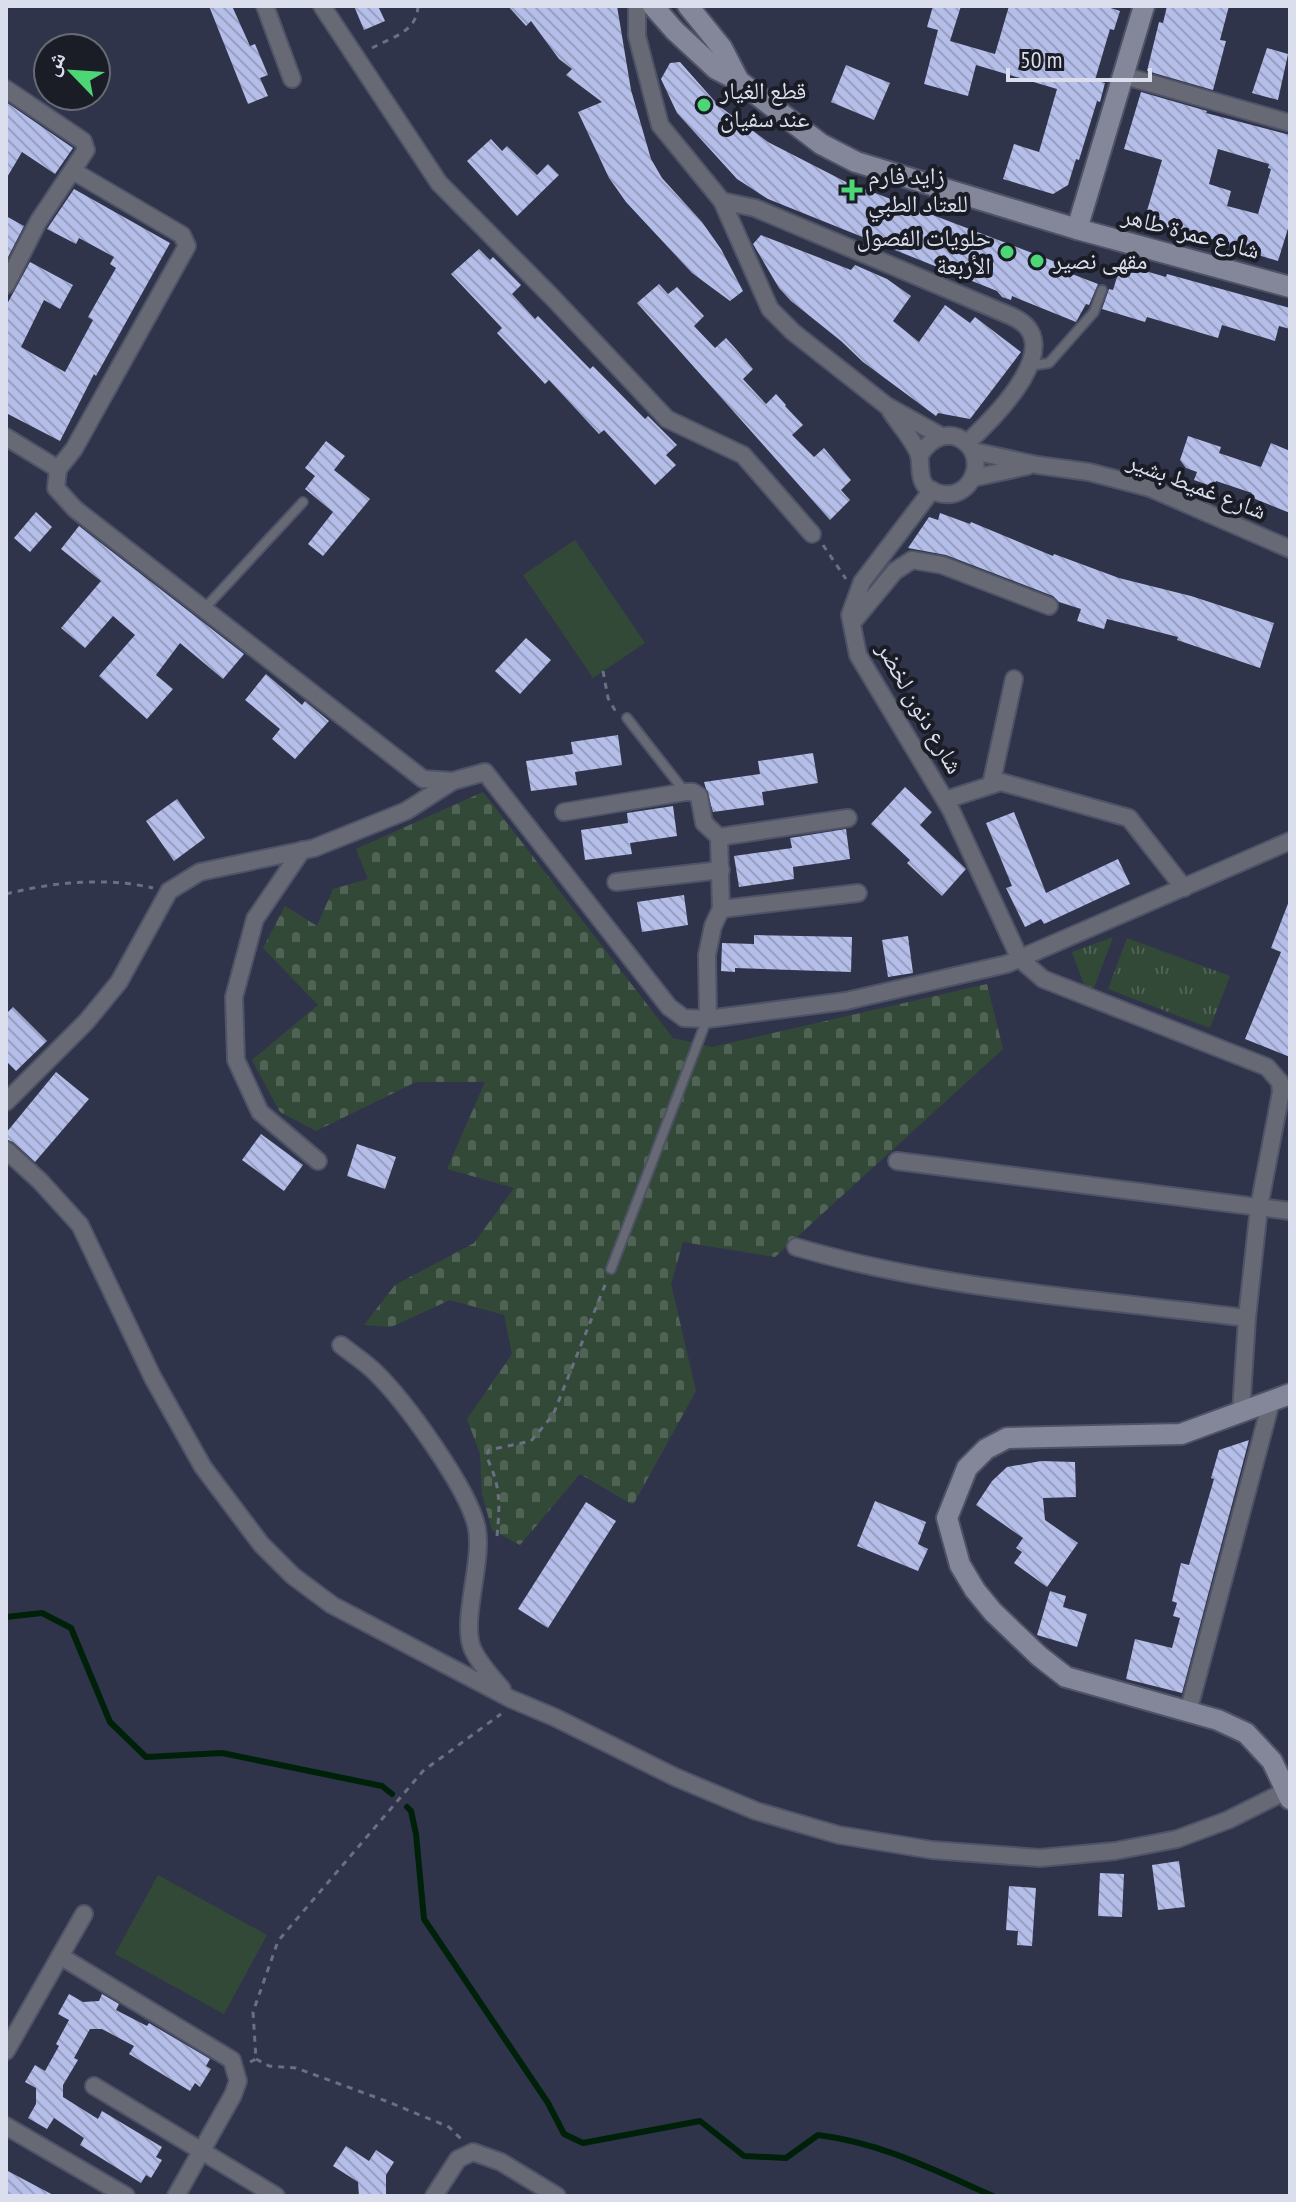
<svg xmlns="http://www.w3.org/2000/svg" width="1296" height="2202" viewBox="0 0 1296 2202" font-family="'PT Sans Narrow','Noto Naskh Arabic',sans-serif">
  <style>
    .grass { fill: url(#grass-tufts) }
    .cemetery { fill: url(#cemetery-stones) }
    .park { fill: #334938 }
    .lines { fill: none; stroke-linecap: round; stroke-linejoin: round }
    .stream { stroke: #002109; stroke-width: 6 }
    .building { fill: url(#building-back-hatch); fill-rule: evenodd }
    .service-casing { stroke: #4e5367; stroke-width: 12 }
    .minor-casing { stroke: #4e5367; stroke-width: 20 }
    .secondary-casing { stroke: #4e5367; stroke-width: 24 }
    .path { stroke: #6b6f83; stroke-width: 3; stroke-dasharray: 6 6; stroke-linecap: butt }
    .service { stroke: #676a75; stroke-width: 8 }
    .minor { stroke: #676a75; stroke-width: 16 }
    .secondary { stroke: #838799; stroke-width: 20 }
    .poi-dot { fill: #4cd676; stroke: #1a1c26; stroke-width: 3 }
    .labels { text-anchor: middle; stroke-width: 8; stroke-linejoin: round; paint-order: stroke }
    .poi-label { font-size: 24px; fill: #dbdeed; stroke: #1a1c26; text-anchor: start }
    .street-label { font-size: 24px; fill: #dbdeed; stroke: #1a1c26 }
  </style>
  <defs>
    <pattern id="grass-tufts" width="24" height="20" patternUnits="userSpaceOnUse" patternTransform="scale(2)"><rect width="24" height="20" fill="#334938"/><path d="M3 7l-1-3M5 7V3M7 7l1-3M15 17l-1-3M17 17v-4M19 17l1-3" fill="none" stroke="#506355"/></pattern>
    <pattern id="cemetery-stones" width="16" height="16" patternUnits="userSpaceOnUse" patternTransform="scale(2)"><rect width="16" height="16" fill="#334938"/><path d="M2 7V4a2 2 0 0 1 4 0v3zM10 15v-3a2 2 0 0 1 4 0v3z" fill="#506355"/></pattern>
    <pattern id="building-back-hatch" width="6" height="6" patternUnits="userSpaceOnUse" patternTransform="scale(2)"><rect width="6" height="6" fill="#b4bee9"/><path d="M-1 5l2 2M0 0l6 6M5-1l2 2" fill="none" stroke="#989fc0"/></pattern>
  </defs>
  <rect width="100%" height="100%" fill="#2f344a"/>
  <g class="grass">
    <path d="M1113 937 1093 990 1085 987 1072 952Z"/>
    <path d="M1127 938 1230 976 1210 1028 1108 989Z"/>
  </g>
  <path class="cemetery" d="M483 792 673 1038 712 1047 987 984 1003 1049 775 1257 683 1242 671 1284 696 1391 633 1505 580 1474 520 1545 492 1530 482 1494 480 1454 467 1419 512 1354 504 1315 450 1300 391 1327 364 1325 395 1285 474 1243 514 1188 447 1169 485 1082H416L316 1131 280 1112 252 1060 318 1005 263 948 285 906 317 926 333 889 368 879 356 849Z"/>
  <g class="park">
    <path d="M575 540 645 643 593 678 523 575Z"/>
    <path d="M158 1875 267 1935 224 2014 115 1954Z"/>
  </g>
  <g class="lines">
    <g class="stream">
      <path d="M6 1617 42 1613 71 1628 110 1722 146 1757 222 1753 382 1786 392 1794"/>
      <path d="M407 1807 411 1811 416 1834 424 1919 548 2103 564 2134 583 2143 700 2121 744 2156 786 2158 818 2135C882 2143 934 2170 993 2196"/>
    </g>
  </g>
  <g class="building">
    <path d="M209 6H232L250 46 255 44 268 75 260 78 268 96 248 104Z"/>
    <path d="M354 6H378L385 21 364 30Z"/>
    <path d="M508 6H617L631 90 651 159 662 178 702 222 721 249 743 291 730 301 692 273 626 202 609 178 578 112 602 102 566 75 572 69 559 59 531 21 526 26Z"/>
    <path d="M933 6H961L950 41 995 54 1009 6H1105L1120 11 1114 30 1110 29 1095 80 1105 83 1100 102 1097 101 1079 160 1076 159 1068 185 1053 194 1003 179 1014 144 1039 152 1057 89 976 65 968 96 924 84 938 30 927 27Z"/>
    <path d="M1167 6H1229L1220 40 1226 41 1213 90 1147 71 1159 22 1163 23Z"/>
    <path d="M1267 48 1288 54 1278 100 1252 93Z"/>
    <path d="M680 62 719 106 768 142 846 182 1061 264 1059 269 1098 284 1089 305 1086 304 1076 322 1012 296 1011 300 1002 297 997 291 768 199 737 179 677 113 661 79 670 63Z"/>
    <path d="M846 65 890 83 874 120 831 102Z"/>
    <path d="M1141 92 1207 111 1206 113 1290 135V222L1278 261 1218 243 1219 241 1144 221 1162 160 1124 149ZM1218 149 1269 164 1268 168 1271 169 1258 214 1227 206 1231 191 1209 184Z"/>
    <path d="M6 102 73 148 55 174 22 152 6 179Z"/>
    <path d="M491 139 502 151 507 146 537 175 548 164 559 175 517 216 467 161Z"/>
    <path d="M74 189 170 243 96 376 94 374 60 441 6 413V306L30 262 73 285 60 309 44 300 21 347 65 372 93 320 88 317 116 268 110 264 114 257 79 238 76 244 47 229Z"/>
    <path d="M6 216 24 226 6 261Z"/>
    <path d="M761 235 851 270 855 265 887 279 911 296 893 321 919 342 945 305 970 323 975 317 1021 352 970 419 938 413 936 416 863 362 841 341 791 301 779 288 753 244Z"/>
    <path d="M479 249 490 260 493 257 521 285 512 294 535 319 538 316 590 369 593 366 645 419 648 416 677 445 666 455 676 465 655 485 604 430 599 434 549 380 545 384 497 333 502 328 451 274Z"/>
    <path d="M1121 264 1166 277 1167 274 1290 308V329L1279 326 1275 341 1222 325 1218 338 1147 317 1145 322 1102 309 1109 289 1113 290Z"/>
    <path d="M659 284 668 294 677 287 704 316 694 326 715 348 726 338 736 349 753 369 743 379 766 404 776 394 786 405 785 406 803 425 792 435 814 457 824 448 851 480 841 490 850 500 830 520 637 303Z"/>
    <path d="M1188 436 1221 447 1219 453 1261 467 1271 443 1290 451V513L1250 497 1252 493 1216 481 1214 487 1194 480 1197 472 1186 468 1180 460Z"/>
    <path d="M326 441 345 456 334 470 370 499 323 556 308 544 333 512 305 489 315 476 305 468Z"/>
    <path d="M36 512 52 527 30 552 14 538Z"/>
    <path d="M940 513 970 524 971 522 1053 556 1054 554 1119 578 1191 596 1274 623 1260 668 1177 640 1178 637 1107 619 1104 629 1077 621 1081 609 1059 602 1053 596 946 555 908 548 929 517 938 520Z"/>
    <path d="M79 526 244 654 223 679 180 643 156 675 173 689 147 719 99 676 135 635 113 616 85 648 61 628 101 581 61 549Z"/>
    <path d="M526 638 551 660 520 694 495 671Z"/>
    <path d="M266 674 302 705 305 701 329 721 295 759 272 739 280 729 245 700Z"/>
    <path d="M618 735 622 765 575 772 577 785 531 791 526 761 573 754 571 742Z"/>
    <path d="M813 753 818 783 762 792 764 805 713 812 704 782 760 774 758 761Z"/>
    <path d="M905 787 932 812 920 825 966 869 942 896 907 863 910 860 871 824Z"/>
    <path d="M177 799 205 838 174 861 146 821Z"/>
    <path d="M673 806 677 836 630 843 632 854 585 860 581 830 628 823 627 813Z"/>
    <path d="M1014 812 1046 893 1118 859 1130 884 1044 924 1041 919 1025 927 1006 888 1012 886 986 823Z"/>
    <path d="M846 829 850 859 793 867 794 879 739 887 734 856 792 848 790 838Z"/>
    <path d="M684 895 688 925 642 932 637 902Z"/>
    <path d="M1289 901H1290V1057L1245 1039 1281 952 1271 948Z"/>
    <path d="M754 935 852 937 851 972 735 968V972L721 971 722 943 754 944Z"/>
    <path d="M908 936 913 973 888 977 882 940Z"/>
    <path d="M13 1007 47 1041 16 1071 6 1061V1014Z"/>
    <path d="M56 1072 89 1099 35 1162 13 1142 6 1139V1133Z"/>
    <path d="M261 1134 303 1165 284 1191 242 1160Z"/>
    <path d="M357 1144 396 1157 385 1189 347 1176Z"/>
    <path d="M1249 1440 1182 1693 1126 1679 1135 1639 1172 1648 1180 1618 1173 1616 1177 1603 1172 1601 1181 1563 1189 1565 1214 1479 1211 1478 1219 1450Z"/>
    <path d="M1041 1461 1075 1462 1076 1497 1043 1498 1045 1520 1078 1543 1047 1587 1014 1563 1022 1552 1016 1548 1023 1538 976 1505 992 1481 1007 1467Z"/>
    <path d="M875 1501 926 1522 918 1544 928 1549 918 1571 857 1546Z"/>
    <path d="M586 1502 616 1521 548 1628 518 1609Z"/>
    <path d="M1050 1591 1066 1596 1063 1607 1087 1614 1077 1647 1037 1635Z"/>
    <path d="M1179 1861 1185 1907 1158 1910 1152 1865Z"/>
    <path d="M1100 1873 1124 1874 1122 1917 1098 1916Z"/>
    <path d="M1009 1886 1036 1888 1032 1946 1017 1945 1018 1931 1006 1930Z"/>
    <path d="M69 1994 83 2002 99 2001 102 1994 119 2004 116 2010 147 2026 149 2023 210 2059 206 2066 211 2069 200 2087 195 2083 190 2091 129 2054 134 2046 102 2029H90L74 2058 78 2060 63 2085V2097L98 2119 102 2111 162 2147 156 2157 162 2160 151 2178 146 2175 141 2183 80 2145 84 2138 54 2118 47 2129 28 2118 36 2104V2088L25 2082 35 2065 45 2071 59 2046 56 2044 69 2020 58 2014Z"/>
    <path d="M346 2146 369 2161 376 2150 394 2162 386 2175V2196H359L358 2182 333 2166Z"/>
    <path d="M6 2170 55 2196H6Z"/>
  </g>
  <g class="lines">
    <g class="service-casing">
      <g id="service">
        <path d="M1030 366 1049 363 1094 312 1102 290"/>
        <path d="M204 609 303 502"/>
        <path d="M627 718 685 792"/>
        <path d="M611 1269 707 1019"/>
      </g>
    </g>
    <g class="minor-casing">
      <g id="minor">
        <path d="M265 6 292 79"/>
        <path d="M322 6 439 183 553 298 667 419 743 455 812 534"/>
        <path d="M637 6V36L660 125 722 201 770 309 793 332 887 406 941 436"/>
        <path d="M1125 76 1290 123"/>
        <path d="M6 89 83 141 86 150 38 222 6 285"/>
        <path d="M722 201 755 208 1011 316C1072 342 994 418 967 443"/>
        <path d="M890 410C899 424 911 437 918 452 924 466 912 489 943 494 971 498 987 461 966 443 950 428 930 438 920 455"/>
        <path d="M6 437 58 469 56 488 75 509 423 779 453 781 485 772 669 1007 684 1018 708 1019 846 1001 1007 964 1290 841"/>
        <path d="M973 451 1037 465 1089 472 1150 488 1290 549"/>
        <path d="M58 469 74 449 187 246 182 235 73 171"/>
        <path d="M973 478 1028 466"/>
        <path d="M852 623 895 571 912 560 942 565 1049 606"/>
        <path d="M991 785 1014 679"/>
        <path d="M945 800 1001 782 1129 818 1184 888"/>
        <path d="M564 812 685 792H693L699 796 704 823 719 837 721 909 713 926 707 955 708 1019"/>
        <path d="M719 837 848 818"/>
        <path d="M302 850 255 919 234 997 236 1060 260 1112 318 1161"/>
        <path d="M616 882 721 870"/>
        <path d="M721 909 858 893"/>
        <path d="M6 1102 86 1022 119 982 169 891 200 872 314 848 406 811 453 781"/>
        <path d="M6 1150 40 1181 80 1225 153 1378 203 1467 261 1544 293 1576 332 1605 511 1699 554 1717 675 1777 756 1811 839 1835 932 1850 1040 1858 1115 1851 1177 1839 1228 1820 1286 1791"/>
        <path d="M897 1161 1290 1211"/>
        <path d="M796 1247C942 1290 1097 1299 1247 1318L1259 1207 1281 1092 1280 1082 1267 1067 1043 979 1020 959 951 810 858 655 850 615 862 582 932 490"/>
        <path d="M341 1345C352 1354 365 1362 375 1372 404 1400 470 1490 477 1529 483 1564 460 1623 473 1650 480 1665 492 1677 502 1689"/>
        <path d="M1241 1413 1247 1318"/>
        <path d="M1188 1712 1271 1402"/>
        <path d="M60 1956 232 2060 238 2081 233 2095 176 2196"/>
        <path d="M6 2051 84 1914"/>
        <path d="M94 2086 276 2196"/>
        <path d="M6 2126 126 2196"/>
        <path d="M434 2196 458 2159 473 2152 501 2162 557 2196"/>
      </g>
    </g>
    <g class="secondary-casing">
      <g id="secondary">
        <path d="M653 6 675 31 716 69 739 81 821 144 856 162 1077 229 1290 287"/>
        <path d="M688 6 722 48 739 81"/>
        <path d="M1077 229 1144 6"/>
        <path d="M1290 1394 1181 1434 1007 1438 986 1449 967 1468 947 1518 960 1565 975 1590 993 1612 1039 1656 1066 1677 1218 1720 1246 1733 1272 1761 1290 1799"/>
      </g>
    </g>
    <g class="path">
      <path d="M372 48C392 37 417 32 418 6"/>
      <path d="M823 545 846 579"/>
      <path d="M603 671 608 698 616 712"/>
      <path d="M6 894C53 882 106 877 153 888"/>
      <path d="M497 1536C500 1504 501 1486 486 1456L489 1450 531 1441 553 1415 607 1280"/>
      <path d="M256 2059 269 2066 296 2068 386 2101 449 2127 462 2140"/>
      <path d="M250 2062 256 2059 253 2012 278 1941 423 1771 501 1714"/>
    </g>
    <use href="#service" class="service"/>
    <use href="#minor" class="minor"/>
    <use href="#secondary" class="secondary"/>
  </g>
  <g class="poi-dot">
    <circle cx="704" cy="105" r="8"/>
    <path d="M848 178h8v8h8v8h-8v8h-8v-8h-8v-8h8z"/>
    <circle cx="1007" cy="252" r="8"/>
    <circle cx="1037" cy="261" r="8"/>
  </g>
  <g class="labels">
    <g class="poi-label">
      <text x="720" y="99">قطع الغيار<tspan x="720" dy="28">عند سفيان</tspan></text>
      <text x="868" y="184">زايد فارم<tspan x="868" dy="28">للعتاد الطبي</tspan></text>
      <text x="991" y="246" text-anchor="end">حلويات الفصول<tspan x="991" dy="28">الأربعة</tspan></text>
      <text x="1053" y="269">مقهى نصير</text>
    </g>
    <g class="street-label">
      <text transform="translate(1191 233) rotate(15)" y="8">شارع عمرة طاهر</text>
      <text transform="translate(1197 486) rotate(21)" y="8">شارع غميط بشير</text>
      <text transform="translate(920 708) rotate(60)" y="8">شارع دنون لخضر</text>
    </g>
  </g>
  <rect width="1296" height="2202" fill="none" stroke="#dbdeed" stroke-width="16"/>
  <g transform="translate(72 72) rotate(295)"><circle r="38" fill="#1a1c26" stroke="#676a76" stroke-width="2"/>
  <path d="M0-6L14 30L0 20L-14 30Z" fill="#4cd676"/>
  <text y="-12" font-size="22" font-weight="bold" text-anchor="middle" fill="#dbdeed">ش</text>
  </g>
  <path d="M1008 68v12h142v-12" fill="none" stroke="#dbdeed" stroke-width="4"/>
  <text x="1020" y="68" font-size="24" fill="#dbdeed" stroke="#1a1c26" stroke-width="6" paint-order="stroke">50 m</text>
</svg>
